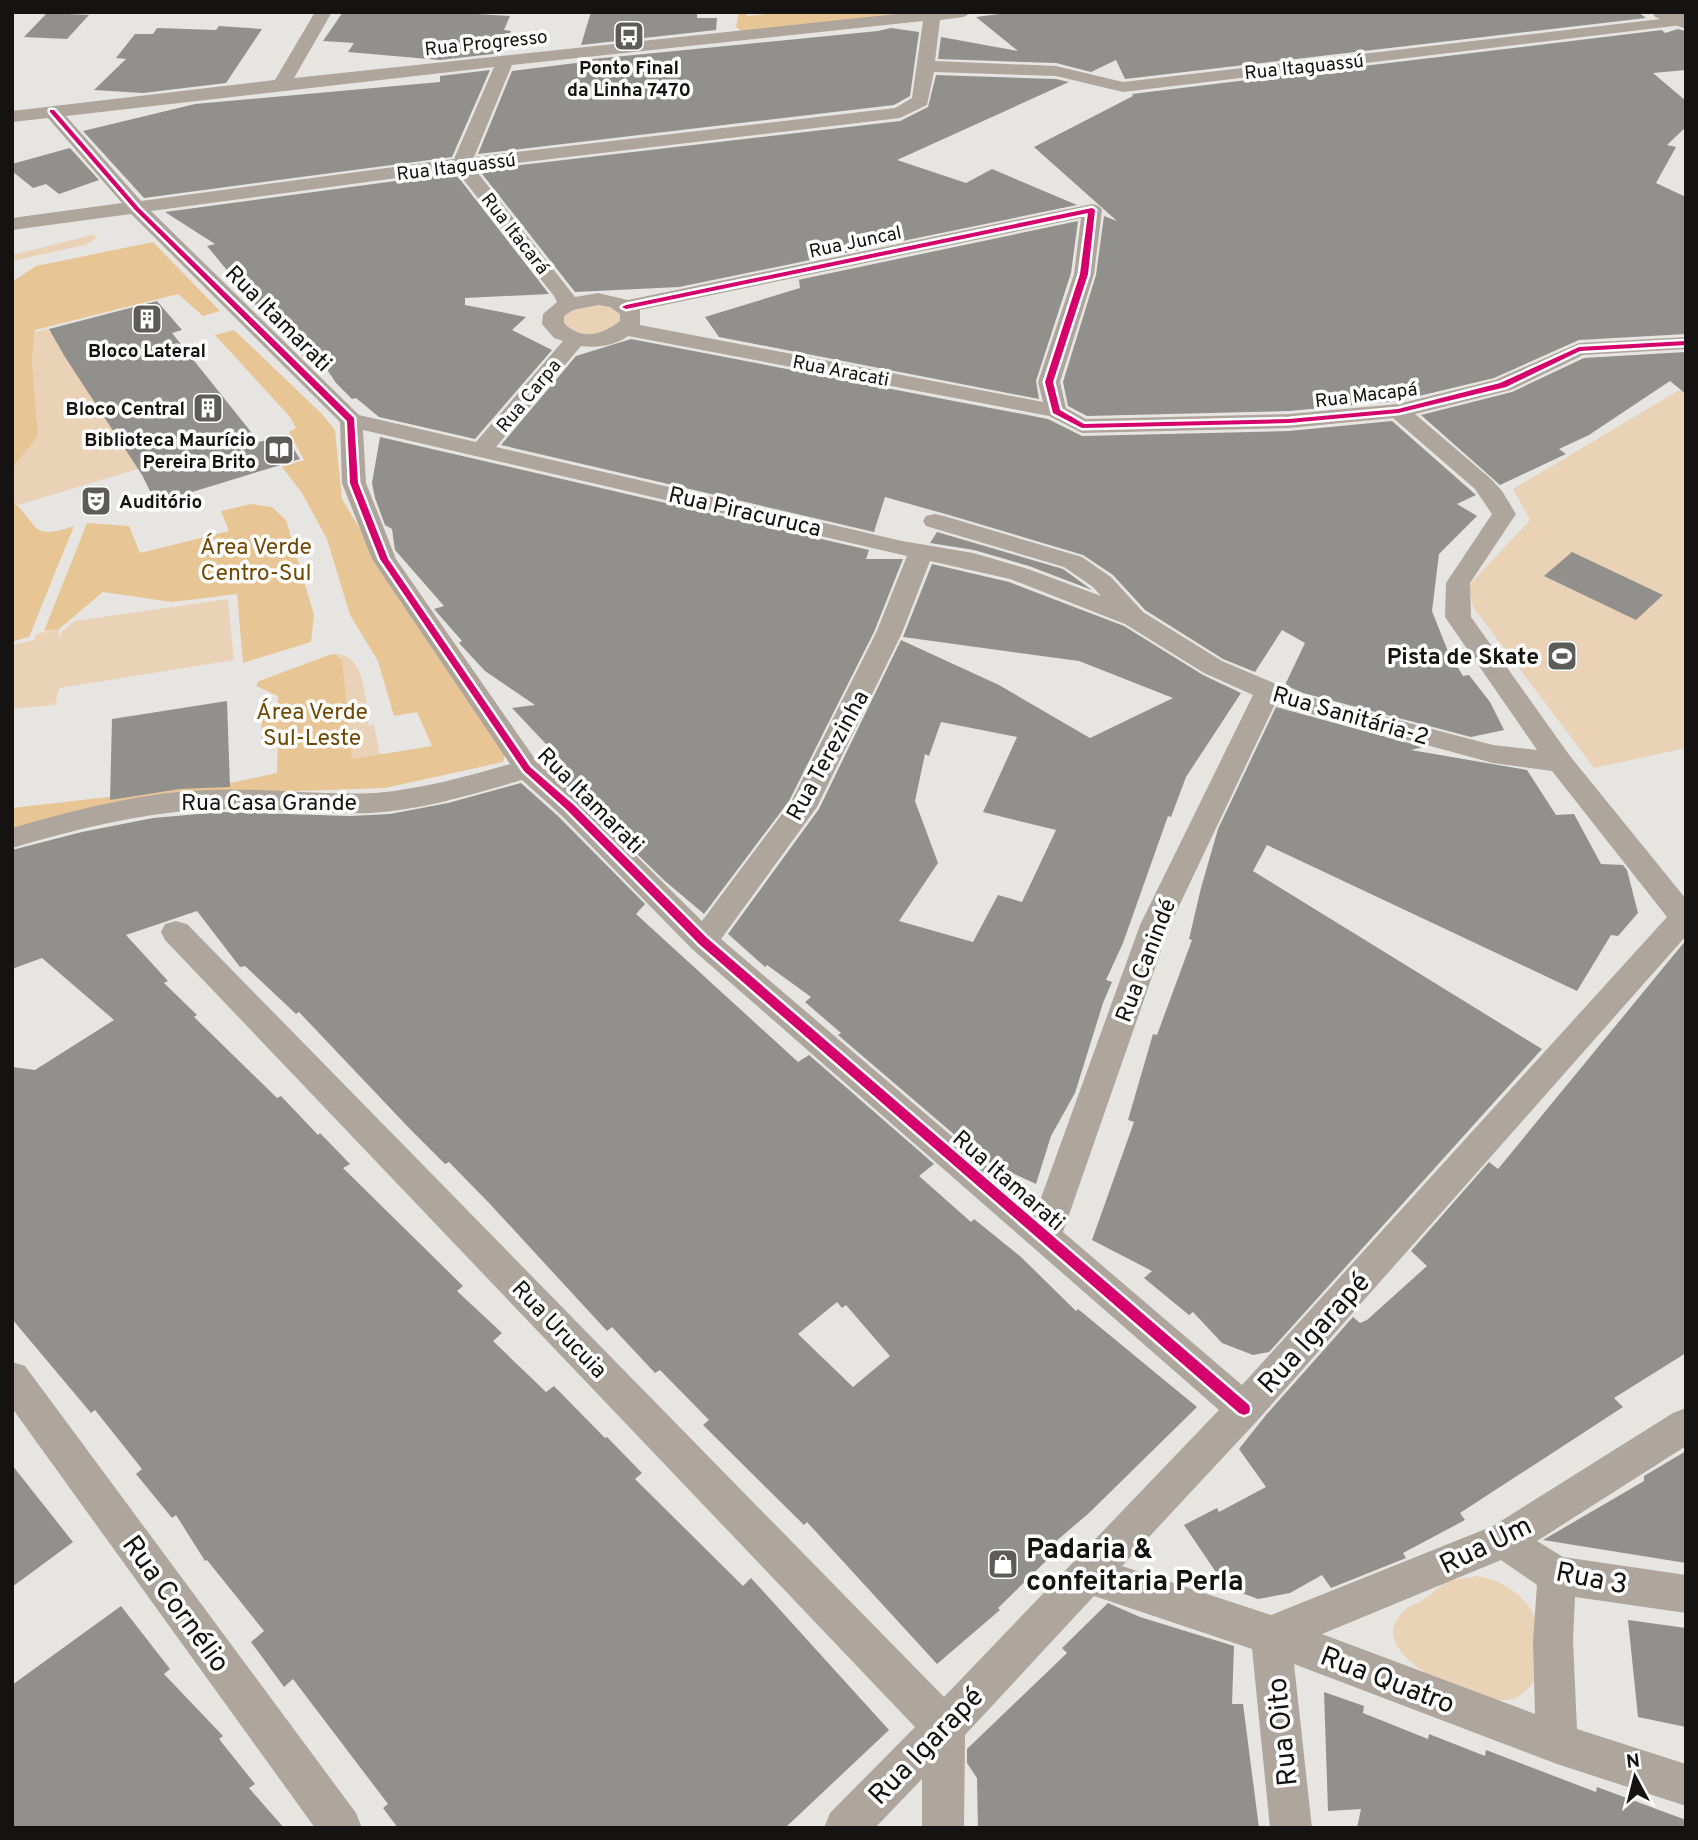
<svg xmlns="http://www.w3.org/2000/svg" width="1698" height="1840" viewBox="0 0 1698 1840" font-family="Overpass,sans-serif">
  <style>
    .green { fill: #ead2b6 }
    .forest { fill: #e8c595 }
    .building { fill: #91908d; fill-rule: evenodd }
    .lines { fill: none; stroke-linecap: round; stroke-linejoin: round }
    .street { fill: #aea69c; fill-rule: evenodd }
    .secondary { fill: #ada49a; fill-rule: evenodd }
    .cycleway-casing { stroke: #fff; stroke-width: 5 }
    .cycleway { fill: #d6006c; fill-rule: evenodd }
    .labels { text-anchor: middle; stroke-width: 7; stroke-linejoin: round; paint-order: stroke }
    .far-street-label { font-size: 19px; fill: #141311; stroke: #fff }
    .far-poi-label { font-size: 19px; font-weight: bold; fill: #141311; stroke: #fff }
    .street-label { font-size: 23px; fill: #141311; stroke: #fff }
    .park-label { font-size: 23px; fill: #714802; stroke: #fff }
    .poi-label { font-size: 23px; font-weight: bold; fill: #141311; stroke: #fff; text-anchor: end }
    .near-street-label { font-size: 28px; fill: #141311; stroke: #fff }
    .near-poi-label { font-size: 28px; font-weight: bold; fill: #141311; stroke: #fff; text-anchor: start }
  </style>
  <rect width="100%" height="100%" fill="#e7e5e2"/>
  <g class="green">
    <path d="M92 235 98 237 85 245 12 261V255Z"/>
    <path d="M609 303 627 317 612 334 568 335 560 313 567 307Z"/>
    <path d="M49 329 138 469 18 505 12 500V468L38 436 32 361 35 332Z"/>
    <path d="M1686 386V748L1594 768 1473 607 1469 585 1530 520 1513 489Z"/>
    <path d="M228 599 234 660 59 688 55 705 12 709V645L34 640 36 634 59 629V639L63 631 75 621Z"/>
    <path d="M336 654C367 655 365 703 369 726L374 725 380 755 352 759 340 656Z"/>
    <path d="M1476 1576C1515 1580 1548 1616 1541 1657 1540 1663 1540 1672 1537 1677 1533 1685 1522 1696 1514 1699 1485 1708 1352 1655 1406 1609 1411 1605 1419 1603 1424 1599 1432 1595 1438 1587 1445 1583 1454 1579 1466 1578 1476 1576Z"/>
  </g>
  <g class="forest">
    <path d="M739 12H747V16L789 12H912L743 32 736 27Z"/>
    <path d="M153 242 220 311 203 316 178 294 35 330 32 361 38 436 12 468V282L36 266Z"/>
    <path d="M234 330 322 414 335 430 342 499 392 583 505 755 503 762 385 788 271 792 101 806 12 829V808L230 783 277 773 278 740H261L262 712 277 710 278 696 256 686 259 681 329 655 336 654 342 660 352 759 432 746 417 712 394 716 378 661 350 615 327 539 302 493 282 467 304 460 289 432 296 428 290 417 215 335Z"/>
    <path d="M12 500C40 526 30 541 74 526L29 637 14 641Z"/>
    <path d="M251 504 272 507 286 520 314 615 311 642 243 663 237 594 172 602 103 592 59 629 44 631 87 523 129 526 140 553 229 531 221 511Z"/>
  </g>
  <g class="building">
    <path d="M343 12H446L510 16 504 30 511 31 501 53 440 60 348 52 354 43 323 41Z"/>
    <path d="M591 12H697V18H717L716 30 581 45Z"/>
    <path d="M1014 12H1638L1646 18 1125 79 1116 60 1091 72 1056 63 938 59 941 37 1018 51 976 17Z"/>
    <path d="M47 13 89 15 67 39 24 37Z"/>
    <path d="M219 26 262 29 226 83 143 93 94 90 126 59 116 58 135 34H153L157 28 216 30Z"/>
    <path d="M891 28 919 32 910 96 894 105 478 154 512 71 584 62 583 60 878 31Z"/>
    <path d="M1678 29 1686 31V70L1653 73 1686 101V127L1667 145 1676 147 1656 183 1686 197V334L1579 340 1494 378 1398 401 1289 411 1087 416 1068 406 1063 382 1096 275 1104 216 1117 221 1034 147 1133 96 1132 94 1662 30 1665 33Z"/>
    <path d="M490 70 452 157 144 198 83 131 195 104 440 82V76Z"/>
    <path d="M936 75 1056 79 1069 82 897 160 966 183 992 169 1077 205 679 287 575 292 479 170 900 121 928 107Z"/>
    <path d="M70 148 99 180 59 194 46 184 33 188 12 171V164Z"/>
    <path d="M455 173 549 294 465 298V305L526 317 512 330 552 350 475 439 379 417 356 398 352 399 336 383 326 368 318 371 277 331 207 246 215 244 165 212Z"/>
    <path d="M1078 221 1071 273 1036 381 1039 399 719 337 705 317 800 288 799 280 793 281Z"/>
    <path d="M157 301 182 330 172 333 259 442 285 435 300 459 156 503 142 475 65 357 49 329Z"/>
    <path d="M631 339 1048 419 1082 436 1289 431 1392 421 1476 495 1457 504 1477 516 1439 554 1432 611 1447 649 1463 676 1469 675 1490 702 1504 730 1471 737 1303 693 1285 685 1305 643 1282 630 1255 672 1223 659 1145 610 1113 575 1083 555 949 515 885 497 874 532 501 445 576 356Z"/>
    <path d="M1686 352V394L1670 381 1589 435 1559 449 1566 454 1500 485 1421 415 1512 392 1584 358Z"/>
    <path d="M380 437 869 550 866 559H903L874 632 789 801 704 914 665 881 547 767 564 763 512 708 535 705 485 671 459 643 462 641 434 609 444 606 395 550 392 529 385 525 375 498 372 483Z"/>
    <path d="M937 532 1063 569 1092 590 1029 566 974 550 930 543Z"/>
    <path d="M1572 552 1663 595 1636 620 1544 576Z"/>
    <path d="M932 564 1009 582 1124 626 1203 675 1241 693 1186 777 1171 817 1168 816 1123 943 1106 980 1112 982 1103 1003 1075 1093 1051 1136 1036 1184 984 1160 838 1035 841 1033 805 1002 811 997 767 965 765 967 728 934 819 809 901 640 999 685 1090 738 1173 698 1079 661 903 637ZM941 722 1017 737 983 812 1056 830 1022 902 998 895 973 942 899 921 938 863 915 801 925 754 929 756Z"/>
    <path d="M227 701 230 787 180 789 110 800 112 719Z"/>
    <path d="M1276 707 1423 747 1411 750 1527 770 1556 815 1574 814 1601 864 1623 865 1627 870 1638 913 1618 936 1611 935 1577 991 1267 845 1253 871 1542 1049 1269 1352 1253 1355 1222 1343 1193 1312 1189 1315 1144 1278 1152 1271 1092 1240 1134 1122 1128 1120 1153 1034 1157 1035 1192 940 1189 939 1201 888 1218 829Z"/>
    <path d="M521 783 559 817 645 904 636 914 798 1062 809 1055 934 1164 919 1176 971 1222 974 1219 1021 1257 1076 1311 1078 1309 1197 1407 1089 1513 1041 1554 1047 1560 998 1608 1000 1610 937 1664 807 1522 804 1525 703 1425 709 1420 660 1370 655 1373 612 1327 607 1331 489 1203 449 1162 445 1164 409 1128 299 1012 296 1014 245 966 240 967 197 911 126 935 168 981 164 983 197 1015 194 1017 277 1098 281 1096 318 1135 320 1133 350 1164 343 1168 463 1286 457 1291 502 1333 493 1341 546 1392 554 1386 605 1438 607 1437 642 1473 635 1479 743 1586 751 1578 889 1730 785 1828H398L383 1808 388 1804 293 1679 284 1687 251 1642 264 1631 207 1560 205 1561 176 1515 172 1518 136 1474 142 1469 95 1410 91 1413 12 1319V1067L35 1070 114 1020 42 958 12 969V850L82 832 153 818 221 812 350 816 390 814 448 803ZM837 1302 842 1308 846 1305 890 1356 853 1387 798 1334Z"/>
    <path d="M1686 940V1353L1614 1398 1623 1407 1460 1513 1465 1520 1403 1553 1406 1558 1331 1588 1322 1575 1290 1593 1258 1599 1226 1587 1184 1525 1217 1508 1219 1512 1266 1487 1239 1449 1266 1415 1353 1317 1360 1323 1367 1320 1427 1266 1411 1251 1489 1162 1498 1169Z"/>
    <path d="M1686 1451V1563L1543 1540 1644 1481V1476Z"/>
    <path d="M12 1465 73 1542 12 1587Z"/>
    <path d="M1108 1603 1140 1617 1234 1646 1232 1704H1243L1259 1828H978L977 1778 967 1763V1749L1067 1653 1062 1648Z"/>
    <path d="M121 1606 170 1669 164 1674 223 1736 219 1739 255 1784 249 1788 284 1828H12V1685Z"/>
    <path d="M1628 1620 1686 1628V1727L1638 1717Z"/>
    <path d="M1324 1692 1364 1706 1363 1713 1428 1739 1429 1734 1485 1756 1486 1750 1596 1792 1597 1787 1686 1820V1828H1357L1361 1809 1328 1811Z"/>
  </g>
  <g class="lines">
    <g class="street">
      <path d="M315 12H332L294 78 914 12H972L964 17 940 20 935 61 1056 66 1123 82 1686 16V24L1682 25 1123 92 1056 76 934 72 927 105 900 118 474 168 575 297 598 293 628 300 1092 204 1099 206 1102 210 1094 274 1060 382 1066 408 1086 419 1289 414 1398 404 1495 380 1579 343 1686 337V349L1583 355 1511 390 1415 414 1491 479 1502 491 1516 514 1470 583 1471 617 1570 756 1686 899V936L1257 1421 1122 1566 1271 1615 1493 1526 1673 1413 1686 1408V1446L1537 1541 1563 1557 1686 1575V1613L1575 1597 1573 1641 1577 1729 1686 1764V1806L1557 1764 1294 1664 1312 1828H1270L1252 1649 1094 1596 965 1735 964 1828H922V1779L875 1828H824L830 1813 915 1727 165 940 161 932 165 924 176 921 187 924 944 1697 1219 1410 692 949 561 815 522 780C473 794 422 810 371 813 314 815 257 806 200 810 136 814 74 830 12 848V828C75 810 139 793 205 790 261 787 318 796 375 793 421 789 465 777 510 764L372 559 342 483 340 422 131 214 12 230V218L122 203 48 118 12 122V111L275 80ZM923 21 912 98 895 108 474 157 512 65ZM494 67 454 159 141 201 66 116ZM456 170 554 296 557 302 543 314 542 324 554 338 563 341 476 442 359 415 151 211ZM1081 218 1074 274 1038 382 1043 402 640 325V310ZM598 305 610 307 620 314V321C603 335 581 341 564 323V316L573 310ZM628 336 1049 416 1082 433 1289 428 1393 418 1475 489 1492 514 1446 583 1445 617 1537 750 1493 745 1302 695 1222 661 1143 612 1111 577 1082 557 944 516 935 514 926 516 923 521 926 526 1064 567 1093 587 1101 596 1028 569 973 553 902 541 496 447 581 346C597 348 615 346 628 336ZM363 430 907 556 876 633 791 802 702 921 581 801 537 762 396 559 366 483ZM930 561 1010 579 1125 624 1204 673 1253 695 1140 925 1037 1209 721 939 817 807 902 633ZM1275 704 1493 763 1552 771 1667 917 1242 1385 1063 1232 1170 925ZM1501 1560 1537 1585 1533 1641 1535 1714 1322 1634Z"/>
      <path d="M12 1362 25 1366 356 1813 362 1828H315L12 1408Z"/>
    </g>
    <path class="secondary" d="M1652 12 1686 14V29L1655 17Z"/>
    <g class="cycleway-casing">
      <g id="cycleway">
        <path d="M50 110H54L139 208 354 418 358 483 388 559 530 767 575 806 707 938 1249 1405 1250 1409 1249 1413 1244 1415 1239 1413 699 944 567 810 524 771 380 559 350 483 347 421 135 210 50 112Z"/>
        <path d="M1092 208 1095 210 1088 274 1053 382 1060 410 1084 424 1289 419 1398 409 1500 383 1579 347 1686 341V345L1580 351 1506 387 1398 413 1289 423 1082 428 1053 413 1045 382 1080 274 1088 213 626 309 622 307 626 305Z"/>
      </g>
    </g>
    <use href="#cycleway" class="cycleway"/>
  </g>
  <defs>
    <g id="bus-square" transform="scale(1.575)"><rect x="-9" y="-9" width="18" height="18" rx="4" fill="#5e5c5a" stroke="#fff"/><path d="M-5-6H5V4H4V6H2V4H-2V6H-4V4H-5ZM-3.5-4V0h7V-4ZM-3.5 1.2v1.5H-2V1.2ZM2 1.2v1.5H3.5V1.2Z" fill="#fff"/></g>
    <g id="building-square" transform="scale(1.575)"><rect x="-9" y="-9" width="18" height="18" rx="4" fill="#5e5c5a" stroke="#fff"/><path d="M-4-6H4V6H1V3H-1V6H-4ZM-2.5-4.3h1.7v1.8h-1.7ZM.8-4.3h1.7v1.8H.8ZM-2.5-1h1.7V.8h-1.7ZM.8-1h1.7V.8H.8Z" fill="#fff"/></g>
    <g id="library-square" transform="scale(1.575)"><rect x="-9" y="-9" width="18" height="18" rx="4" fill="#5e5c5a" stroke="#fff"/><path d="M-6-4Q-3-5.5-.7-3.5V5Q-3 3-6 4ZM6-4Q3-5.5 .7-3.5V5Q3 3 6 4Z" fill="#fff"/></g>
    <g id="theatre-square" transform="scale(1.575)"><rect x="-9" y="-9" width="18" height="18" rx="4" fill="#5e5c5a" stroke="#fff"/><path d="M-5-5.5Q0-4 5-5.5V0Q5 5 0 6Q-5 5-5 0ZM-3.3-2.5H-1v1.5H-3.3ZM1-2.5H3.3v1.5H1ZM-2.8 1Q0 5.5 2.8 1Z" fill="#fff"/></g>
    <g id="stadium-square" transform="scale(1.575)"><rect x="-9" y="-9" width="18" height="18" rx="4" fill="#5e5c5a" stroke="#fff"/><path d="M0-5a6.5 5 0 1 0 0 10a6.5 5 0 1 0 0-10ZM-3.5-1.8h7v3.6h-7Z" fill="#fff"/></g>
    <g id="shop-square" transform="scale(1.575)"><rect x="-9" y="-9" width="18" height="18" rx="4" fill="#5e5c5a" stroke="#fff"/><path d="M-5-2.5h2.3a2.7 3.5 0 0 1 5.4 0H5L5.5 6h-11ZM-1.5-2.5h3a1.5 2.3 0 0 0-3 0Z" fill="#fff"/></g>
  </defs>
  <g fill-rule="evenodd">
    <use href="#bus-square" x="629" y="36"/>
    <use href="#building-square" x="147" y="319"/>
    <use href="#building-square" x="208" y="408"/>
    <use href="#library-square" x="279" y="450"/>
    <use href="#theatre-square" x="96" y="501"/>
    <use href="#stadium-square" x="1562" y="656"/>
    <use href="#shop-square" x="1003" y="1564"/>
  </g>
  <g class="labels">
    <g class="far-street-label">
      <text transform="translate(486 42) rotate(-6)" y="7">Rua Progresso</text>
      <text transform="translate(1304 66) rotate(-6)" y="7">Rua Itaguassú</text>
      <text transform="translate(456 166) rotate(-7)" y="7">Rua Itaguassú</text>
      <text transform="translate(516 233) rotate(52)" y="7">Rua Itacará</text>
      <text transform="translate(855 241) rotate(-12)" y="7">Rua Juncal</text>
      <text transform="translate(841 370) rotate(11)" y="7">Rua Aracati</text>
      <text transform="translate(1366 394) rotate(-7)" y="7">Rua Macapá</text>
      <text transform="translate(528 395) rotate(-50)" y="7">Rua Carpa</text>
    </g>
    <g class="far-poi-label">
      <text x="629" y="74">Ponto Final<tspan x="629" dy="22">da Linha 7470</tspan></text>
      <text x="147" y="357">Bloco Lateral</text>
      <text x="185" y="415" text-anchor="end">Bloco Central</text>
      <text x="256" y="446" text-anchor="end">Biblioteca Maurício<tspan x="256" dy="22">Pereira Brito</tspan></text>
      <text x="119" y="508" text-anchor="start">Auditório</text>
    </g>
    <g class="street-label">
      <text transform="translate(279 318) rotate(45)" y="8">Rua Itamarati</text>
      <text transform="translate(745 511) rotate(13)" y="8">Rua Piracuruca</text>
      <text transform="translate(1351 715) rotate(16)" y="8">Rua Sanitária-2</text>
      <text transform="translate(827 755) rotate(-61)" y="8">Rua Terezinha</text>
      <text transform="translate(591 800) rotate(45)" y="8">Rua Itamarati</text>
      <text x="269" y="810">Rua Casa Grande</text>
      <text transform="translate(1145 960) rotate(-69)" y="8">Rua Canindé</text>
      <text transform="translate(1009 1180) rotate(41)" y="8">Rua Itamarati</text>
      <text transform="translate(560 1329) rotate(46)" y="8">Rua Urucuia</text>
    </g>
    <g class="park-label">
      <text x="256" y="554">Área Verde<tspan x="256" dy="26">Centro-Sul</tspan></text>
      <text x="312" y="719">Área Verde<tspan x="312" dy="26">Sul-Leste</tspan></text>
    </g>
    <g class="poi-label">
      <text x="1539" y="664">Pista de Skate</text>
    </g>
    <g class="near-street-label">
      <text transform="translate(1313 1332) rotate(-48)" y="10">Rua Igarapé</text>
      <text transform="translate(1485 1544) rotate(-26)" y="10">Rua Um</text>
      <text transform="translate(1592 1577) rotate(11)" y="10">Rua 3</text>
      <text transform="translate(177 1603) rotate(54)" y="10">Rua Cornélio</text>
      <text transform="translate(1388 1679) rotate(21)" y="10">Rua Quatro</text>
      <text transform="translate(1281 1732) rotate(-96)" y="10">Rua Oito</text>
      <text transform="translate(925 1745) rotate(-46)" y="10">Rua Igarapé</text>
    </g>
    <g class="near-poi-label">
      <text x="1026" y="1558">Padaria &amp;<tspan x="1026" dy="32">confeitaria Perla</tspan></text>
    </g>
  </g>
  <rect width="1698" height="1840" fill="none" stroke="#141311" stroke-width="28"/>
  <g transform="translate(1635 1777) rotate(353)" stroke="#ffffff" stroke-width="5" paint-order="stroke">
  <path d="M0-5L12 26L0 18L-12 26Z" fill="#141311"/>
  <text y="-10" font-size="19" font-weight="bold" text-anchor="middle" fill="#141311">N</text>
  </g>
</svg>
